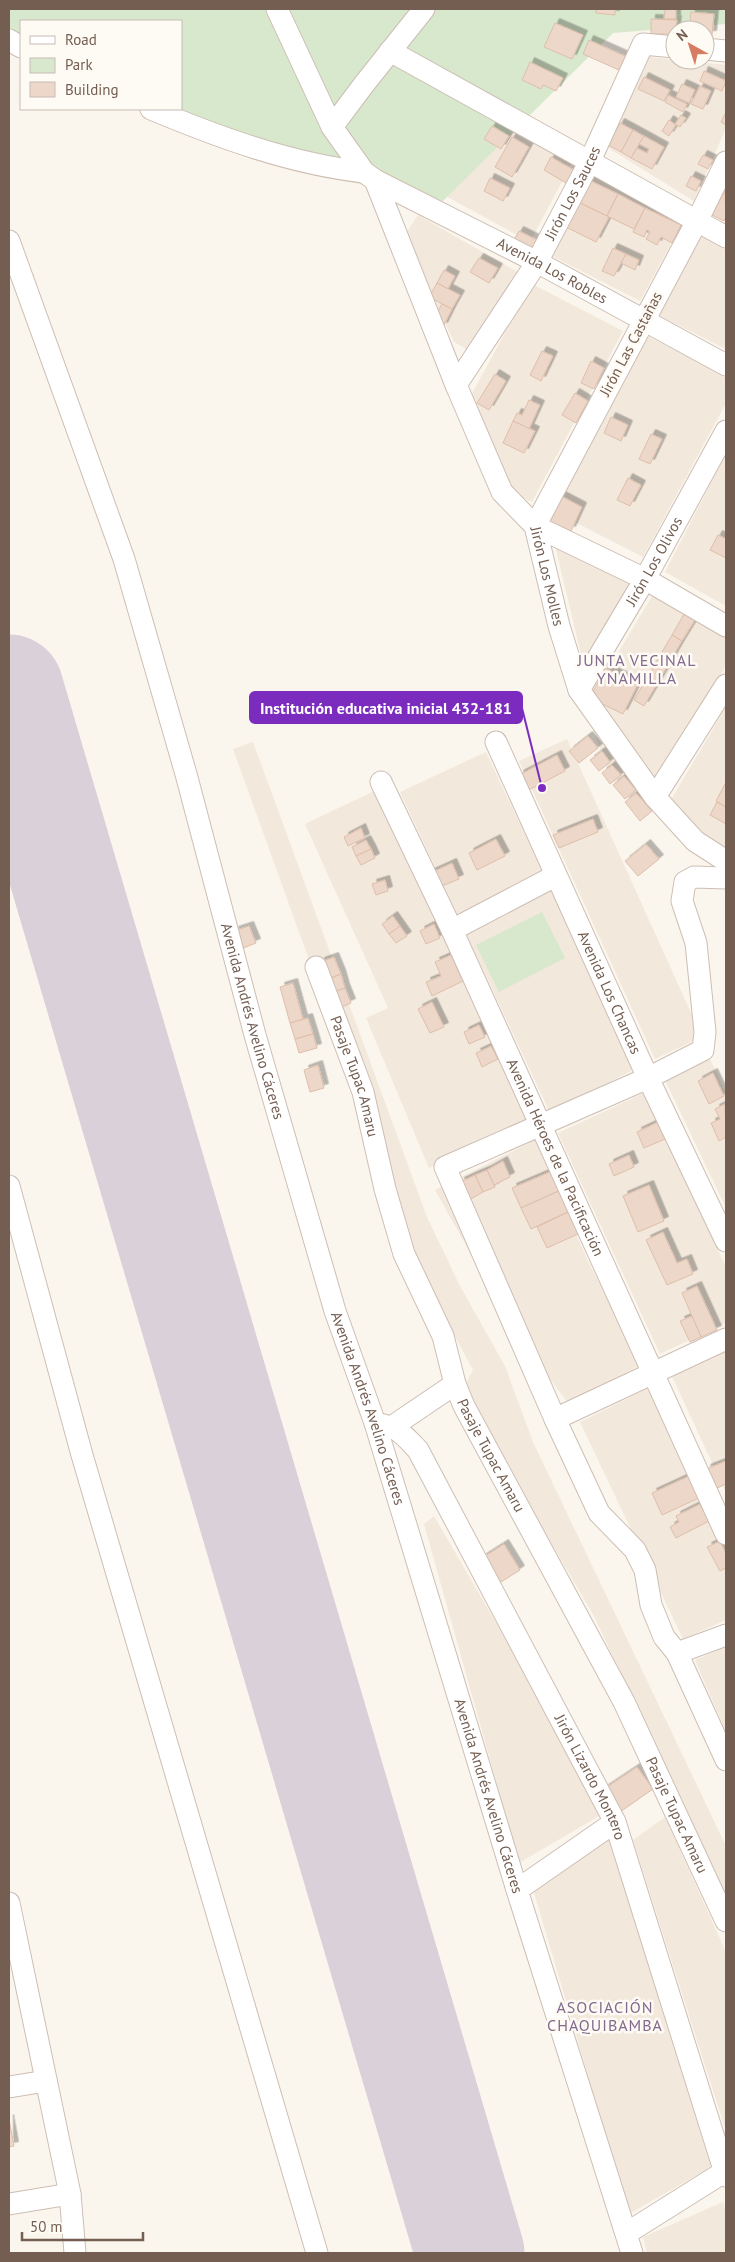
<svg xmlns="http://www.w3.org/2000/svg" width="735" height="2262" viewBox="0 0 735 2262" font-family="'PT Sans',sans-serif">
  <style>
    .residential { fill: #f2e8dc }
    .green { fill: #d7e8cc }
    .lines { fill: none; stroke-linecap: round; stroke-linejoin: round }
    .runway { stroke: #dad0d9; stroke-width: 109 }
    .building { fill: #edd7c8; stroke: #debeaa; filter: url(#shadow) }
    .minor-casing { stroke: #cdbeb4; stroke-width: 23 }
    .minor { stroke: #fff; stroke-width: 21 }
    .labels { text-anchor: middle; stroke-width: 5; stroke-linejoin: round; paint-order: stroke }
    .street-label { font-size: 15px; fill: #745e52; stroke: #fefaf4 }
    .neighbourhood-label { font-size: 16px; letter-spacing: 1px; fill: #836a8f; stroke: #fefaf4 }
    .leader { fill: none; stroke: #7b2cbf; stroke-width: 2 }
    .callout-dot { fill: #7b2cbf; stroke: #fefaf4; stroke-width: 2 }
    .callout { fill: #7b2cbf; stroke: #7b2cbf; stroke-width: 2 }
    .callout-label { font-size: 16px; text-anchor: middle; font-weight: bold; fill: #fff }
  </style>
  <defs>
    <filter id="shadow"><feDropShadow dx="4.5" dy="-4.5" stdDeviation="0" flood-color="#0004"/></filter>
  </defs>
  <rect width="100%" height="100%" fill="#fbf6ed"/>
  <g class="residential">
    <path d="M650 57 726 65V128L694 201 608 148Z"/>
    <path d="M397 68 574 159 530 242 394 168Z"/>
    <path d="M594 170 685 218 640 301 552 256Z"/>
    <path d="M418 215 521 274 473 353 454 342 404 236Z"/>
    <path d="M704 226 726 238V349L658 315Z"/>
    <path d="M532 284 623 331 532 502 506 490 465 406Z"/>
    <path d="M643 334 726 376V403L643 557 553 511Z"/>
    <path d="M726 454V606L665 572Z"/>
    <path d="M554 541 636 583 584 667Z"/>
    <path d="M654 593 726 631V665L640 812 611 778 585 708Z"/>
    <path d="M726 707V855L662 815Z"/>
    <path d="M567 739 702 1037 655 1059 519 761Z"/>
    <path d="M253 742 427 1217 460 1286 505 1366 533 1442 726 1846V1901L594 1616 462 1391 473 1370 424 1279 233 749Z"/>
    <path d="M486 752 635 1069 550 1113 400 792Z"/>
    <path d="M376 790 527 1119 429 1168 366 1018 388 1008 305 824Z"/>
    <path d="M710 1059 726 1093V1208L665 1080Z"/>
    <path d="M644 1093 726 1267V1323L660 1354 558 1133Z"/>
    <path d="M535 1140 587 1259 641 1365 568 1403 514 1331 435 1190Z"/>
    <path d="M726 1348V1493L671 1374Z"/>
    <path d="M651 1387 726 1547V1620L683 1639 580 1422Z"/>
    <path d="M434 1516 606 1812 519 1863 424 1524Z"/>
    <path d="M726 1647V1732L695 1660Z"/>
    <path d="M665 1817 726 1952V2131L633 1840Z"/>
    <path d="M608 1836 711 2167 629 2214 530 1879Z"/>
    <path d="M723 2202 726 2212V2253H647L643 2237Z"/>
  </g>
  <g class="green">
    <path d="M9 9H726V24L613 33 443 201 341 180 165 109H181V21H21V42L9 36Z"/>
    <path d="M542 912 565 958 499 992 476 945Z"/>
  </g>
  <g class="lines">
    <path class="runway" d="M9 689 470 2253"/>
  </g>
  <g class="building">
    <path d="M596 9H615V15L596 13Z"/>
    <path d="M665 9H676V19H664Z"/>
    <path d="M691 12 714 14 712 35H705V30H689Z"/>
    <path d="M651 19 677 20 675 34H651Z"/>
    <path d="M555 23 583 35 572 59 544 47Z"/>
    <path d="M589 40 627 57 621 71 583 54Z"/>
    <path d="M530 62 563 78 556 91 543 85 541 89 522 80Z"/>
    <path d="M704 71 726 81 722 91 700 81Z"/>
    <path d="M644 77 670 90 664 101 638 89Z"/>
    <path d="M682 84 695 90 689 103 676 97Z"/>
    <path d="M700 86 711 91 703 109 691 104Z"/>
    <path d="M668 95 687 104 683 112 665 102Z"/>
    <path d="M726 112V125L721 122Z"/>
    <path d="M681 115 686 118 680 127 675 124Z"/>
    <path d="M669 120 676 125 669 136 662 131Z"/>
    <path d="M620 123 633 130 621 152 608 145Z"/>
    <path d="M492 126 509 136 501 149 484 139Z"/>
    <path d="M633 130 644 136 631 158 621 152Z"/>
    <path d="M644 136 664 147 652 169 631 158 637 148 647 153 649 149 639 144Z"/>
    <path d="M512 137 529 147 512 177 495 167Z"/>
    <path d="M703 155 713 160 708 169 698 164Z"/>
    <path d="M551 157 574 170 566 183 544 170Z"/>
    <path d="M691 176 701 181 696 191 686 186Z"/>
    <path d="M490 178 510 188 503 201 484 191Z"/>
    <path d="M589 180 618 194 607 216 578 202Z"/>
    <path d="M725 191 726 217 724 221 712 215Z"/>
    <path d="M618 194 645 208 634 229 607 216Z"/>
    <path d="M578 202 609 217 596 242 566 227Z"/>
    <path d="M645 208 681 225 672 243 661 237 657 245 646 239 650 232 647 230 644 237 633 232Z"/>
    <path d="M519 231 537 240 528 256 510 247Z"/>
    <path d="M613 248 626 254 614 276 602 271Z"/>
    <path d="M626 254 639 260 635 270 621 263Z"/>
    <path d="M479 258 498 268 489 283 470 272Z"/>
    <path d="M444 270 455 276 448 289 437 283Z"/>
    <path d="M437 283 460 295 452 309 429 297Z"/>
    <path d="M442 304 452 309 443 327 432 321Z"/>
    <path d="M542 351 553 356 541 381 530 375Z"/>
    <path d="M591 361 604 368 594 389 581 383Z"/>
    <path d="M495 374 506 381 489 410 477 403Z"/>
    <path d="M575 393 588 401 576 423 562 415Z"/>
    <path d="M529 400 540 405 529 429 513 421 517 413 522 415Z"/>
    <path d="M611 417 628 425 621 441 604 433Z"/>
    <path d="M513 421 535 431 524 453 503 443Z"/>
    <path d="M651 434 662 439 650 464 639 459Z"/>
    <path d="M628 478 641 485 630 506 617 500Z"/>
    <path d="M561 496 582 507 571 531 549 521Z"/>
    <path d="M718 535 726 539V558L710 550Z"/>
    <path d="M684 614 695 620 682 641 672 635Z"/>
    <path d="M672 635 682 641 668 665 658 659Z"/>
    <path d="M658 659 668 665 657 684 647 678Z"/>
    <path d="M605 668 638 684 623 714 590 698Z"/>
    <path d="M647 678 657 684 644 706 634 700Z"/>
    <path d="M588 736 598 748 579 763 569 751Z"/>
    <path d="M602 751 610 762 599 771 590 760Z"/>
    <path d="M557 755 565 771 527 791 519 775Z"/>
    <path d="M612 765 621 775 610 784 602 773Z"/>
    <path d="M624 776 636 790 625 799 613 785Z"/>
    <path d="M726 782V807L716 801Z"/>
    <path d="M636 793 652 811 640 821 625 802Z"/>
    <path d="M717 802 726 807V824L710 815Z"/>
    <path d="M593 819 598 832 559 848 553 835Z"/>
    <path d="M361 828 365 838 348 846 344 837Z"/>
    <path d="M496 839 505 856 477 870 469 853Z"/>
    <path d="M366 840 371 849 356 856 352 847Z"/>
    <path d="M646 844 659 859 638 876 625 861Z"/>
    <path d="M371 849 375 858 361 865 356 856Z"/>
    <path d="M452 863 459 879 437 888 430 873Z"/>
    <path d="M385 880 388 891 376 895 372 884Z"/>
    <path d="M393 916 400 926 389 934 382 924Z"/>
    <path d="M434 924 440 938 426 944 420 931Z"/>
    <path d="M249 926 256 943 241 949 234 931Z"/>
    <path d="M400 926 407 936 396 943 389 934Z"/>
    <path d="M451 955 463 981 432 996 426 982 441 976 435 962Z"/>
    <path d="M334 957 341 974 326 980 320 962Z"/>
    <path d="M341 974 345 988 331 993 326 980Z"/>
    <path d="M293 983 303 1019 290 1023 280 987Z"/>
    <path d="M345 988 351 1003 337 1009 331 993Z"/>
    <path d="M432 1002 444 1027 430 1033 418 1009Z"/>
    <path d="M308 1018 313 1034 295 1039 290 1023Z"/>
    <path d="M479 1025 485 1037 469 1044 464 1032Z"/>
    <path d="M313 1034 317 1048 299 1053 295 1039Z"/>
    <path d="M491 1046 498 1059 482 1067 476 1053Z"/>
    <path d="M318 1065 324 1088 310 1092 304 1070Z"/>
    <path d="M713 1073 724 1096 709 1104 698 1081Z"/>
    <path d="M725 1104 726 1137 719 1141 711 1123 720 1119 715 1109Z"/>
    <path d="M658 1122 665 1139 644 1148 637 1132Z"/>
    <path d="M629 1155 634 1167 614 1176 609 1164Z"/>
    <path d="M503 1161 510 1177 494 1185 487 1170Z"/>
    <path d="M487 1170 495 1187 483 1192 475 1175Z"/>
    <path d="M552 1171 561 1190 521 1208 512 1188Z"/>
    <path d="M475 1175 483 1192 469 1200 460 1182Z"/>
    <path d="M649 1185 664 1221 638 1232 623 1196Z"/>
    <path d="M561 1190 570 1211 531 1229 521 1208Z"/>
    <path d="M570 1211 580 1233 547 1248 537 1227Z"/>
    <path d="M663 1232 677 1263 687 1259 693 1274 667 1285 646 1240Z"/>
    <path d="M697 1286 717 1330 701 1337 682 1293Z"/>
    <path d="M692 1316 701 1337 690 1342 680 1321Z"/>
    <path d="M726 1461V1484L715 1489 706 1469Z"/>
    <path d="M689 1476 699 1498 662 1515 652 1493Z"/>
    <path d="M700 1504 709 1521 676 1538 670 1527 679 1522 676 1516Z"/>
    <path d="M720 1541 726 1554V1568L720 1571 707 1547Z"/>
    <path d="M504 1544 520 1570 498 1584 482 1558Z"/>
    <path d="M637 1767 653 1789 620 1812 604 1789Z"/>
    <path d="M9 2119 14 2146 9 2147Z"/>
  </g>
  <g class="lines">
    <g class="minor-casing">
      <g id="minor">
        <path id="s1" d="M277 9 332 127 364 172 375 180 537 262 726 365"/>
        <path d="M9 40 21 47"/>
        <path d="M705 49 726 51"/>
        <path d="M390 51 726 237"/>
        <path d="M151 109C218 137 291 164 364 172"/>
        <path d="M332 127 365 83 424 9"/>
        <path d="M726 162 697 221 535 526 645 579 726 626"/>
        <path id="s2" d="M375 180 456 385 502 492 535 526 559 626 579 690 655 797 695 841 726 861"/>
        <path id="s3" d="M9 241 124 559 186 774 255 1035 335 1311 375 1423 517 1890 632 2253"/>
        <path id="s4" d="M456 385 537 262 589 163 643 44 675 47"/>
        <path id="s5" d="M579 690 645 579 726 431"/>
        <path id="s6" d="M496 742 648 1078 726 1241"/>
        <path id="s7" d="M381 782 452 930 726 1534"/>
        <path d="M655 797 726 685"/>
        <path d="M452 930 555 876"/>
        <path id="s8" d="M316 967 363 1092 385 1189 404 1254 443 1336 455 1384 464 1406 624 1702 726 1921"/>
        <path d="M9 1186 82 1455 317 2253"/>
        <path d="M555 1419 726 1339"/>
        <path id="s9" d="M375 1423C398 1427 402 1433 418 1450L615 1822 726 2176"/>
        <path d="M393 1426 455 1384"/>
        <path d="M726 1635 677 1653 726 1760"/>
        <path d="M677 1653 664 1637 651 1605 645 1570 635 1550 599 1513 555 1419 445 1167 648 1078 703 1050 705 1032 696 943 682 901 685 882 694 877 726 878"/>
        <path d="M517 1890 615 1822"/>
        <path d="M9 1903 70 2194 75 2253"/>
        <path d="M9 2087 46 2081"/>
        <path d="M9 2204 70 2194"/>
        <path d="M627 2233 724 2172"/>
      </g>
    </g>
    <use href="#minor" class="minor"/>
  </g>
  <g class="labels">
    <g class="street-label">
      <text dy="5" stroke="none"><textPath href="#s4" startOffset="225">Jirón Los Sauces</textPath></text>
      <text dy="5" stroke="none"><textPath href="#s1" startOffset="398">Avenida Los Robles</textPath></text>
      <text transform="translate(631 344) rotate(-62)" y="5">Jirón Las Castañas</text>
      <text dy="5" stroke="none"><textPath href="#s5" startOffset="149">Jirón Los Olivos</textPath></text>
      <text dy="5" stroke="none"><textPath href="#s2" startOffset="436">Jirón Los Molles</textPath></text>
      <text dy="5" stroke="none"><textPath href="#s6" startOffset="275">Avenida Los Chancas</textPath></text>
      <text dy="5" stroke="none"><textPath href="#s3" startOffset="818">Avenida Andrés Avelino Cáceres</textPath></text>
      <text dy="5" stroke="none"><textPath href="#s8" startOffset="116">Pasaje Tupac Amaru</textPath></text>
      <text dy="5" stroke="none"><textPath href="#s7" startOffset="414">Avenida Héroes de la Pacificación</textPath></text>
      <text dy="5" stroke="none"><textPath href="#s3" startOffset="1222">Avenida Andrés Avelino Cáceres</textPath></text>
      <text dy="5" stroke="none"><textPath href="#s8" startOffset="521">Pasaje Tupac Amaru</textPath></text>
      <text dy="5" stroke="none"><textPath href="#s9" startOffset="422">Jirón Lizardo Montero</textPath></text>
      <text dy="5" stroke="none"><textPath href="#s3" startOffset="1628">Avenida Andrés Avelino Cáceres</textPath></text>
      <text dy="5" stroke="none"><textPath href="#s8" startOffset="926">Pasaje Tupac Amaru</textPath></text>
    </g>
    <g class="neighbourhood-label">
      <text x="637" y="666">JUNTA VECINAL<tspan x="637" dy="18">YNAMILLA</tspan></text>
      <text x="605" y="2013">ASOCIACIÓN<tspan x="605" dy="18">CHAQUIBAMBA</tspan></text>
    </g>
  </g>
  <path class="leader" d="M542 788L522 708"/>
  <circle class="callout-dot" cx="542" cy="788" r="5"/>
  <rect class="callout" x="250" y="692" width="272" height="31" rx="5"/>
  <g class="callout-label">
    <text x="386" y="714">Institución educativa inicial 432-181</text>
  </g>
  <rect width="735" height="2262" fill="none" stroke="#745e52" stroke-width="20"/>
  <rect x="20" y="20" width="162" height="90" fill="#fefaf4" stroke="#c7bcb3"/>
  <rect x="30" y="36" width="25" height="8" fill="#ffffff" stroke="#c7bcb3"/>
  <text x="65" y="45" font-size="15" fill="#745e52">Road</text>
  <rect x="30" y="58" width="25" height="15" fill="#d7e8cc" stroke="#c7bcb3"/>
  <text x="65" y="70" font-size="15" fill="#745e52">Park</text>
  <rect x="30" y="82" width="25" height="15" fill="#edd7c8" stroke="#c7bcb3"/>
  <text x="65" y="95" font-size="15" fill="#745e52">Building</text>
  <g transform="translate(690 45) rotate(321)"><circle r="24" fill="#fefaf4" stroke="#c7bcb3"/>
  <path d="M0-4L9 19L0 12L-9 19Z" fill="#d67c62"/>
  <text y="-8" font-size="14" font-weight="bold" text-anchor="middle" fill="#745e52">N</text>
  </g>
  <path d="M22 2232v8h121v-8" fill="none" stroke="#745e52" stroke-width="2.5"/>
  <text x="30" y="2232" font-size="15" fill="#745e52" stroke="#fefaf4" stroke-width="4" paint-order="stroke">50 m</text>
</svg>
